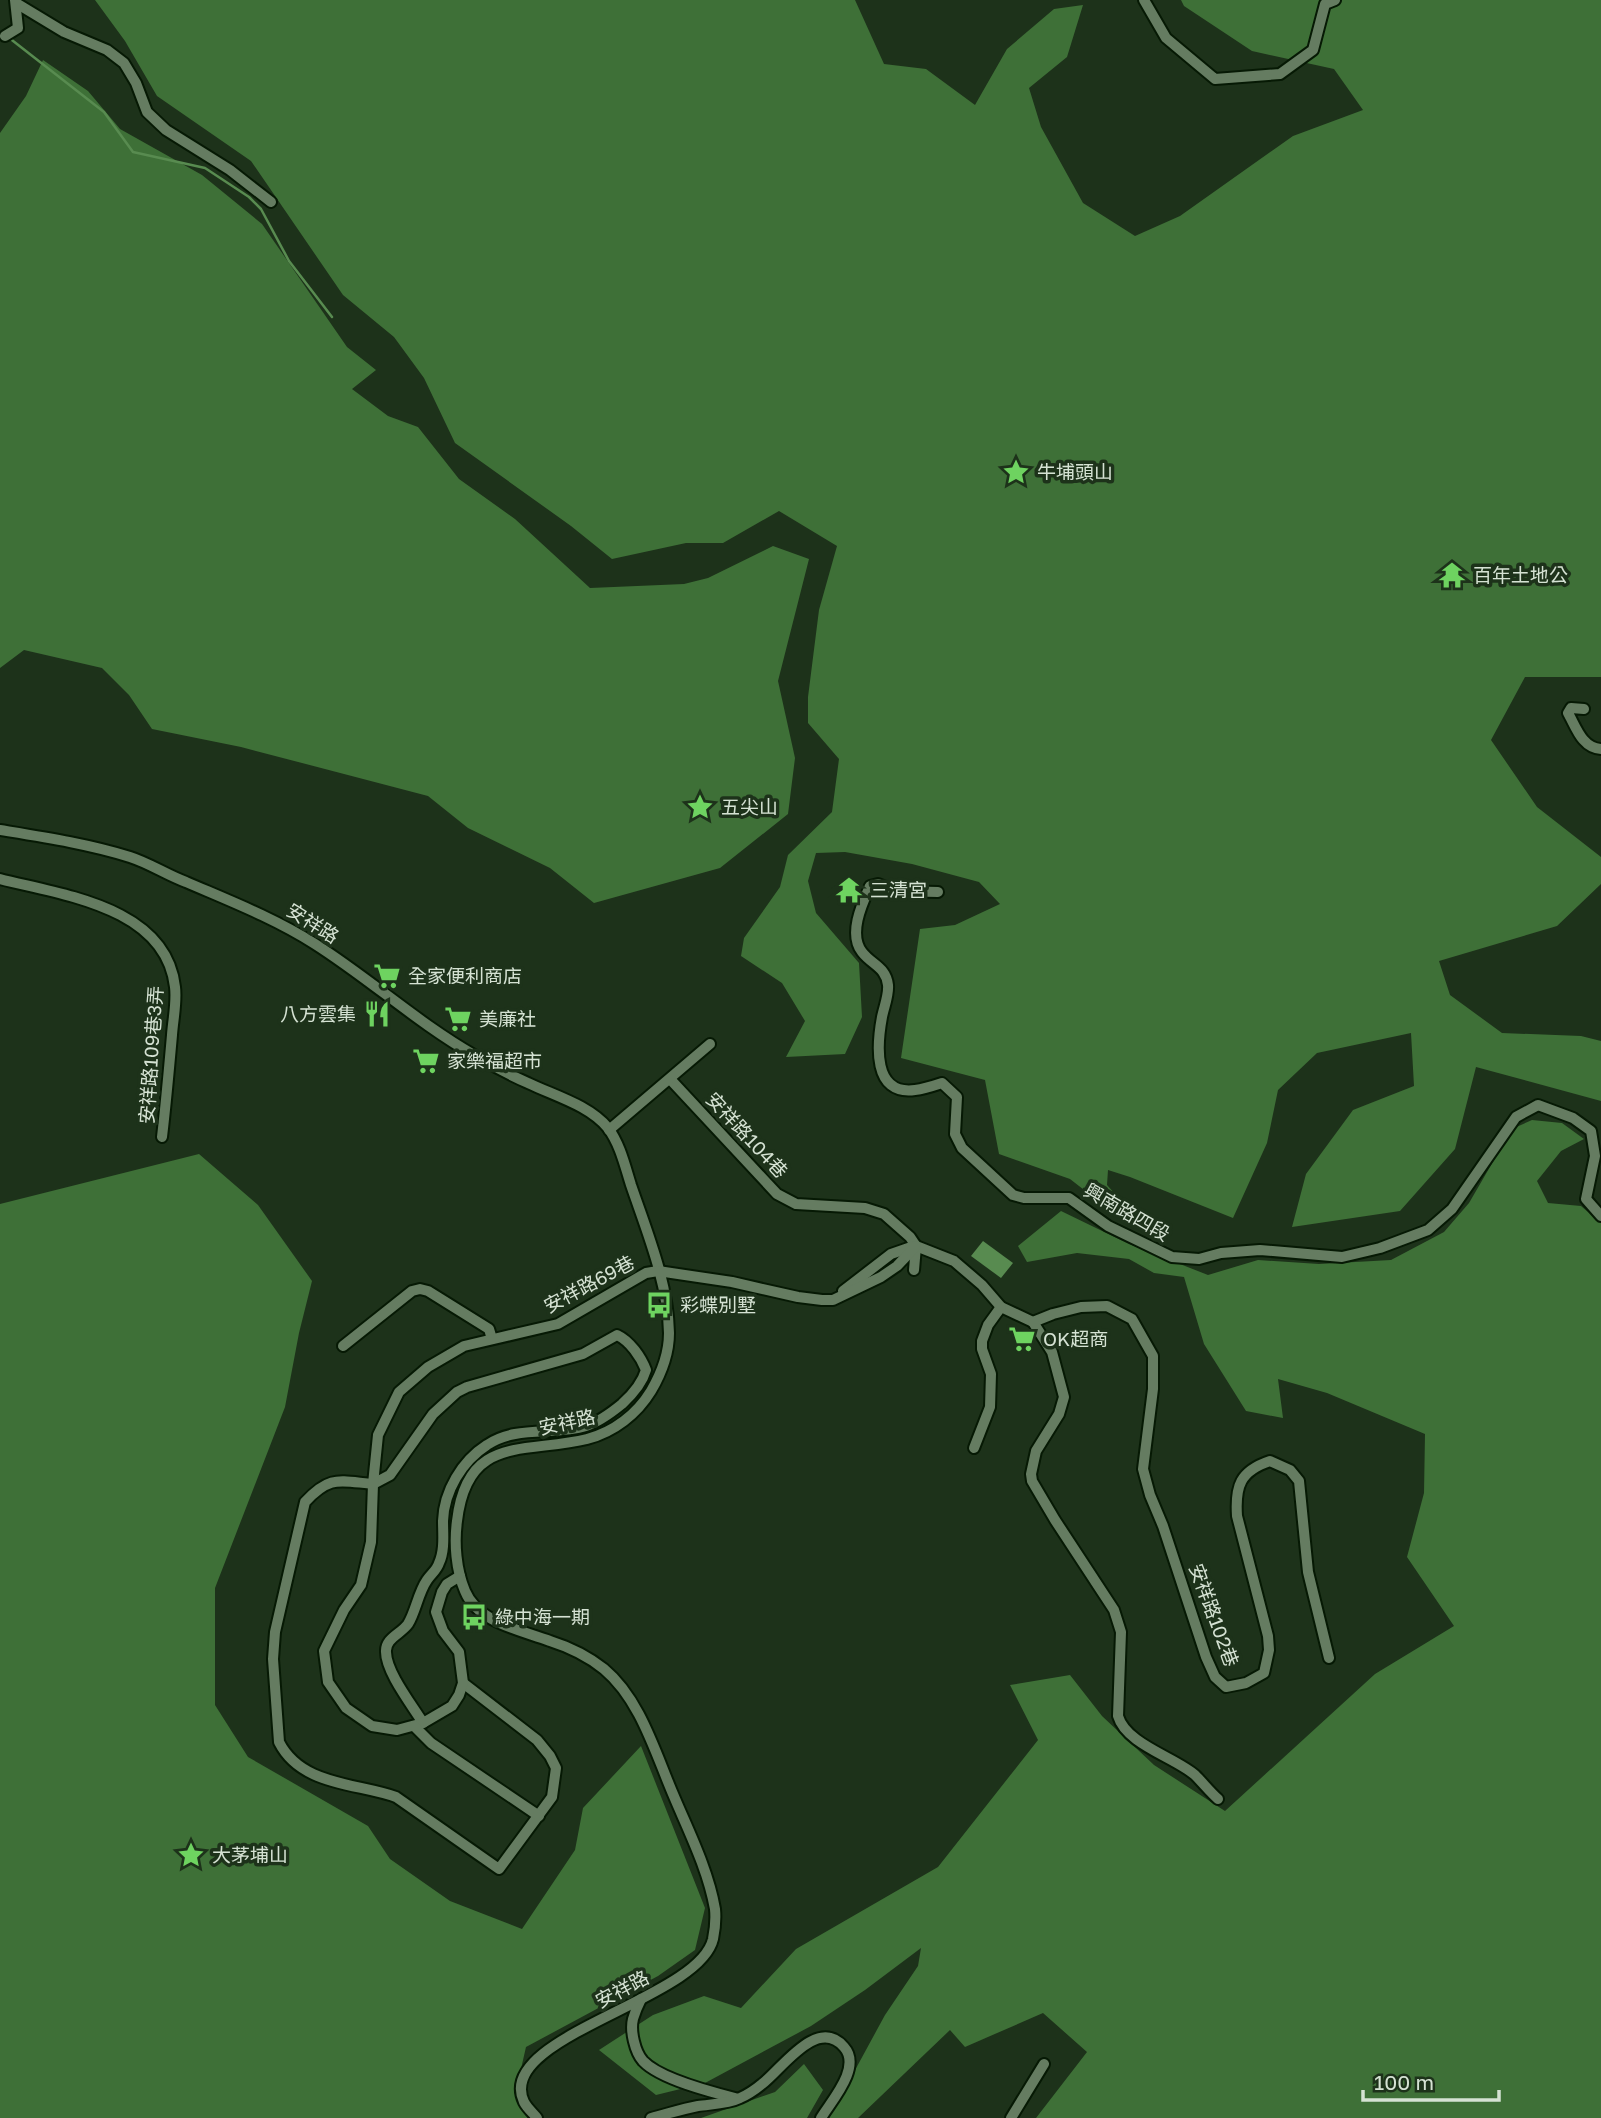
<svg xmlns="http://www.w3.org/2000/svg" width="1601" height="2118" viewBox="0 0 1601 2118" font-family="'Golos Text','Noto Sans TC',sans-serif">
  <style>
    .forest { fill: #3e7037 }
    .water { fill: #588b50 }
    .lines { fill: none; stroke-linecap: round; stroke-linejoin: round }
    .stream { stroke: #588b50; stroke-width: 2.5 }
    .minor-casing { stroke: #061904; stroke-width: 14 }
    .minor { stroke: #657c61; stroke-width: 10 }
    .labels { text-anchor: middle; stroke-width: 7; stroke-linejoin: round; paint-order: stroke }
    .poi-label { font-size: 19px; fill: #d5e2d3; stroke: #1d321a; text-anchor: start }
    .street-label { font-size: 19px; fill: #d5e2d3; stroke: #1d321a }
  </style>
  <rect width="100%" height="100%" fill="#1d321a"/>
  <g class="forest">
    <path d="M95 0H855L884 64 926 69 975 105 1007 49 1054 9 1083 5 1067 57 1029 88 1041 127 1083 203 1135 236 1180 216 1293 136 1363 110 1334 69 1252 51 1184 6 1181 0H1601V677H1525L1491 740 1537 807 1601 857V884L1557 926 1439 961 1450 995 1502 1033 1581 1036 1601 1041V1101L1476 1067 1455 1149 1400 1211 1292 1227 1306 1174 1353 1110 1414 1086 1411 1033 1317 1053 1278 1090 1267 1143 1233 1218 1130 1177 1108 1170 1107 1185 1148 1231 1097 1200 1070 1179 999 1154 985 1080 901 1058 920 929 955 925 1000 904 979 882 912 864 845 852 816 853 808 881 816 913 859 963 862 1017 845 1054 786 1057 805 1021 782 983 741 956 744 938 780 887 788 855 832 812 839 759 808 723V697L819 610 837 546 779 511 723 543H686L612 559 571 526 455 443 424 378 394 337 343 295 251 161 157 96 125 41Z"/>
    <path d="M43 60 88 91 120 129 202 175 262 224 347 347 376 370 352 389 388 416 418 427 459 479 515 519 590 588 684 584 708 578 773 546 809 559 778 681 795 758 788 814 720 868 594 903 550 868 468 828 428 796 241 747 152 729 129 695 102 668 24 650 0 668V133L26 96Z"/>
    <path d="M1532 1120 1562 1123 1584 1139 1561 1151 1537 1181 1548 1203 1581 1206 1601 1223V2118H1036L1087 2052 1043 2013 965 2047 950 2030 858 2118H829L885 2015 918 1966 921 1948 865 1990 811 2026 705 2083 656 2095 599 2050 653 2015 704 1996 741 2008 796 1949 938 1867 1038 1740 1010 1685 1070 1675 1102 1716 1154 1765 1225 1811 1375 1674 1454 1626 1407 1557 1424 1493 1425 1434 1327 1393 1278 1379 1283 1418 1246 1411 1204 1344 1184 1277 1154 1273 1129 1259 1077 1253 1027 1262 1018 1246 1061 1211 1129 1244 1208 1275 1258 1260 1319 1264 1391 1260 1444 1232 1469 1203 1512 1129Z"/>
    <path d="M199 1154 258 1205 312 1281 299 1333 285 1407 215 1588V1705L248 1757 368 1826 390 1859 450 1901 522 1929 575 1850 583 1808 641 1746 705 1908 695 1950 658 1976 526 2047 515 2095 529 2118H0V1204Z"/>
    <path d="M804 2064 823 2090 807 2118H701L775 2092Z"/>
  </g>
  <path class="water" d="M983 1241 1013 1263 1001 1278 971 1256Z"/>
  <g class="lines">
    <path class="stream" d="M8 37 104 112 133 152 205 168 249 197 261 209 289 261 332 317"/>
    <g class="minor-casing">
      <g id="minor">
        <path d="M1144 0 1166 38 1215 79 1280 74 1313 50 1325 4 1335 0"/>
        <path d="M16 3 64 32 107 50 124 63 136 83 147 112 166 130 230 170 271 202"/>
        <path d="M5 36 18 28 15 0"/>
        <path d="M1584 709 1571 708 1568 713C1576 727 1582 748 1601 749"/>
        <path d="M0 830C43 837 89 844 130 857 149 863 167 875 186 882 230 901 274 918 315 944 370 979 418 1023 474 1055 491 1065 510 1075 528 1083 555 1096 589 1105 608 1128 620 1144 625 1166 631 1185 647 1232 668 1282 669 1333 669 1353 661 1374 651 1391 637 1414 614 1432 587 1439 525 1454 467 1434 457 1521 454 1543 456 1570 465 1591 478 1623 521 1630 550 1641 569 1647 589 1657 604 1669 640 1699 655 1752 673 1794 688 1830 708 1869 715 1909 716 1919 715 1929 713 1939 699 2000 493 2037 524 2102 527 2108 533 2113 537 2118"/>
        <path d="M0 879C63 895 166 907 175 987 177 1002 173 1020 172 1035 169 1069 166 1103 162 1137"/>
        <path d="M938 892 896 891 878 884 870 886C862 904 848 934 862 952 872 965 886 967 888 985 889 995 884 1007 882 1017 877 1044 872 1096 915 1090 924 1089 933 1086 942 1083L957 1097 955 1134 962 1148 1013 1195 1024 1198H1069L1108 1226 1172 1257 1199 1259 1221 1253 1260 1250 1342 1257 1380 1248 1428 1230 1452 1209 1516 1117 1538 1105 1573 1118 1591 1131 1595 1156 1586 1199 1601 1216"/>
        <path d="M670 1079 777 1194 796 1204 865 1208 884 1214 910 1237 916 1246"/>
        <path d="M609 1130 710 1044"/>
        <path d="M916 1246 954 1261 982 1285 1001 1307 1033 1322 1053 1314 1081 1307 1107 1306 1132 1319 1153 1356V1389L1143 1469 1150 1495 1163 1526 1206 1657 1215 1677 1226 1687 1246 1683 1264 1673 1269 1650 1268 1636 1237 1516C1235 1486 1240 1471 1270 1461L1290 1470 1299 1481 1308 1572 1329 1658"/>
        <path d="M914 1270 916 1246"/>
        <path d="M843 1291 891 1254 914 1246"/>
        <path d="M1033 1322 1052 1352 1064 1397 1059 1414 1036 1451 1031 1474 1032 1481 1055 1520 1114 1610 1121 1632 1118 1716C1126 1744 1174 1757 1195 1775 1203 1783 1210 1792 1218 1799"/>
        <path d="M343 1346 412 1291 420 1289 428 1291 489 1329 492 1339"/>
        <path d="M974 1448 990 1407 991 1374 982 1349V1341L988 1325 1001 1307"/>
        <path d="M373 1484 390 1475 433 1414 457 1392 467 1387 583 1354 617 1335C630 1341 641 1357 646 1370 642 1384 633 1394 622 1404 611 1413 599 1422 586 1426 554 1436 516 1425 487 1445 462 1461 444 1491 443 1521 443 1534 445 1550 439 1563 437 1570 431 1574 427 1580 418 1593 416 1611 408 1624 401 1634 385 1638 386 1652 386 1672 412 1705 423 1723"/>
        <path d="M373 1484C339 1481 330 1475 305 1502L275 1632 273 1659 279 1742C301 1786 357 1783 396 1797L499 1869 552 1797 556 1768 550 1756 537 1740 463 1683"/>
        <path d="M460 1576 447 1584 442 1592 436 1612 443 1631 459 1652 463 1683 459 1695 452 1706 423 1723 397 1730 372 1726 346 1708 328 1682 324 1651 344 1610 361 1585 371 1542 373 1484 378 1435 399 1392 428 1367 464 1346 558 1324 646 1273 658 1271 732 1282 798 1297 822 1300H833L881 1277 897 1266 916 1246"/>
        <path d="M414 1726 431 1743 539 1816"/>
        <path d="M641 1999C638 2005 635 2012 633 2019 630 2031 635 2052 643 2061 660 2079 711 2092 735 2098"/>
        <path d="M651 2118C667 2114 682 2109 698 2106 711 2104 728 2104 740 2098 747 2095 756 2089 762 2084 782 2069 817 2016 844 2047 862 2067 832 2100 821 2118"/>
        <path d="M1011 2118 1044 2064"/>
      </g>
    </g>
    <use href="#minor" class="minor"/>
  </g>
  <defs>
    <g id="sight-bare" transform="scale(2.1)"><path d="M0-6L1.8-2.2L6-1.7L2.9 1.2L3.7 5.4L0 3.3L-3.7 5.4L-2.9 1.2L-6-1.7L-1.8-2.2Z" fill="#6ed360" stroke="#1d321a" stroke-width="2.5" paint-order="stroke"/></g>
    <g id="temple-bare" transform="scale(2.1)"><path d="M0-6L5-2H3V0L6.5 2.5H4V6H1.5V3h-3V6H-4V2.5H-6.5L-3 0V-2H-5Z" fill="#6ed360" stroke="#1d321a" stroke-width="2.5" paint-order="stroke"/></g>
    <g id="supermarket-bare" transform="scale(2.1)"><path d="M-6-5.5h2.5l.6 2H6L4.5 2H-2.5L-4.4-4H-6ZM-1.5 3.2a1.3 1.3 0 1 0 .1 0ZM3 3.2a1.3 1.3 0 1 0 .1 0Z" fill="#6ed360" stroke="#1d321a" stroke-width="2.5" paint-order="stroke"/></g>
    <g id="restaurant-bare" transform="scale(2.1)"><path d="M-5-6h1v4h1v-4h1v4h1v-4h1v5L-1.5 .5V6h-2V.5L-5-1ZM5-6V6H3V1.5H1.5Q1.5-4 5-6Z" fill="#6ed360" stroke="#1d321a" stroke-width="2.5" paint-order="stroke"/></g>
    <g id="bus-bare" transform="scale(2.1)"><path d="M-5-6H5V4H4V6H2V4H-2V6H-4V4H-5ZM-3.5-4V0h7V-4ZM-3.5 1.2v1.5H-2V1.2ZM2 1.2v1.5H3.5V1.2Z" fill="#6ed360" stroke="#1d321a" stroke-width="2.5" paint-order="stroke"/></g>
  </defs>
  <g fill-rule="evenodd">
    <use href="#sight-bare" x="1016" y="472"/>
    <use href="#temple-bare" x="1452" y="575"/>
    <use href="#sight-bare" x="700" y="807"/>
    <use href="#temple-bare" x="849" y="890"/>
    <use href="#supermarket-bare" x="387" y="976"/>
    <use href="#restaurant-bare" x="377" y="1014"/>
    <use href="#supermarket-bare" x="458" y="1019"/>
    <use href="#supermarket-bare" x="426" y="1061"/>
    <use href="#bus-bare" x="659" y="1305"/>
    <use href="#supermarket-bare" x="1022" y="1339"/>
    <use href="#bus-bare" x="474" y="1617"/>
    <use href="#sight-bare" x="191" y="1855"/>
  </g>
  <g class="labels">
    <g class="poi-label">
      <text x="1037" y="479">牛埔頭山</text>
      <text x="1473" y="582">百年土地公</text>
      <text x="721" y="814">五尖山</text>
      <text x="870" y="897">三清宮</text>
      <text x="408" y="983">全家便利商店</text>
      <text x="356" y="1021" text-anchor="end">八方雲集</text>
      <text x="479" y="1026">美廉社</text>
      <text x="447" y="1068">家樂福超市</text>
      <text x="680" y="1312">彩蝶別墅</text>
      <text x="1043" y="1346">OK超商</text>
      <text x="495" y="1624">綠中海一期</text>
      <text x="212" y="1862">大茅埔山</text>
    </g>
    <g class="street-label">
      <text transform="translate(313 923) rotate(32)" y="7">安祥路</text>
      <text transform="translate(151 1055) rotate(-86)" y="7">安祥路109巷3弄</text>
      <text transform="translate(747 1135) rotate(47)" y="7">安祥路104巷</text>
      <text transform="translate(1127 1212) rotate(30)" y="7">興南路四段</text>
      <text transform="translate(589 1284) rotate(-28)" y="7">安祥路69巷</text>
      <text transform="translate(567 1422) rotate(-12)" y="7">安祥路</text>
      <text transform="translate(1214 1615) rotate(70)" y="7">安祥路102巷</text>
      <text transform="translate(622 1989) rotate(-28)" y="7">安祥路</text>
    </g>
  </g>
  <path d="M1363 2090v10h136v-10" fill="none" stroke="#d5e2d3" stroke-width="3.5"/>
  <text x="1374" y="2090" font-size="21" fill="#d5e2d3" stroke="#1d321a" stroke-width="5" paint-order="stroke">100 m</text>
</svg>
